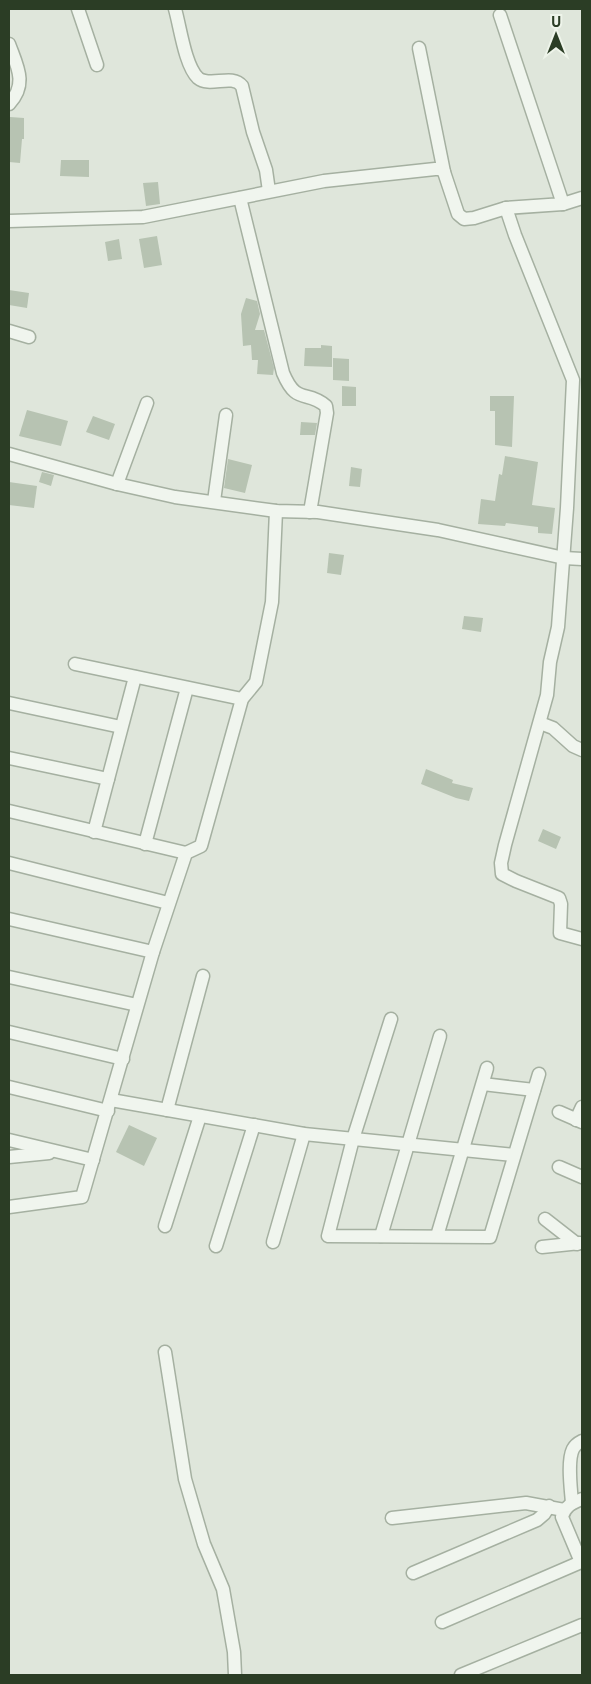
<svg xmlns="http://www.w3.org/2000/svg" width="591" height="1684" viewBox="0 0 591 1684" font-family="'Public Sans',sans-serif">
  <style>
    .building { fill: #b7c3b2 }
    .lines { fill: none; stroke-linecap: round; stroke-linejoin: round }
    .street-casing { stroke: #a5b0a1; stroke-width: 15 }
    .street { stroke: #f0f5ee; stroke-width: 12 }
  </style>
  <rect width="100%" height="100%" fill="#dfe6db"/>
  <g class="building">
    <path d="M10 117 24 118V139H22L20 163 9 162Z"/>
    <path d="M61 160H89V177L60 176Z"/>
    <path d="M158 182 160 204 146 206 143 183Z"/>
    <path d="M157 236 162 265 144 268 139 239Z"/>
    <path d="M119 239 122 259 108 261 105 242Z"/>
    <path d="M9 290 29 293 27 308 9 305Z"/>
    <path d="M246 298 257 301 260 314 255 330H264L274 368 273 375 257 374 258 360H252L251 345 243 346 241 314Z"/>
    <path d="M321 345 332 346V367L304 366 305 348H321Z"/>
    <path d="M333 358 349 359V381L333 380Z"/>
    <path d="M342 386 356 387V406H342Z"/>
    <path d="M490 396H514L512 447 495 445V411H490Z"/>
    <path d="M27 410 68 421 61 446 19 436Z"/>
    <path d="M93 416 115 424 109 440 86 432Z"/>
    <path d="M301 422 317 423 315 435H300Z"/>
    <path d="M505 456 538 462 532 505 555 508 552 534 538 533V527L506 523 505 526 478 524 481 499 495 501 499 474 502 475Z"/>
    <path d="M228 459 252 465 245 493 224 488Z"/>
    <path d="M351 467 362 469 360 487 349 486Z"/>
    <path d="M42 472 54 475 51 486 39 482Z"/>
    <path d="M9 482 37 486 34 508 9 505Z"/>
    <path d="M329 553 344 555 341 575 327 573Z"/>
    <path d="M464 616 483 618 481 632 462 629Z"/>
    <path d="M426 769 453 780 452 783 473 788 469 801 456 798 421 784Z"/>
    <path d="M543 829 561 837 556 849 538 841Z"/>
    <path d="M129 1125 157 1138 144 1166 116 1152Z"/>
  </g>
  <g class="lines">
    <g class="street-casing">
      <g id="street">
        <path d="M78 9 97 65"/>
        <path d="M175 9C180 26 185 66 198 78 210 88 232 73 242 86L253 132 266 170 269 191"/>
        <path d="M500 15 563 204 506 208"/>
        <path d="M9 44C17 66 28 84 9 104"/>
        <path d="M419 48 444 172"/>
        <path d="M240 198 283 373C297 406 306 389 326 406L327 413 310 512"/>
        <path d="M563 204 582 198"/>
        <path d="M9 221 143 217 324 181 435 169H440L444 172 458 214 464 219 474 218 506 208 515 235 573 380 567 508 558 627 550 662 547 695 505 845 501 863 502 874 516 881 559 898 561 904 560 933 582 939"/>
        <path d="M9 331 29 337"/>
        <path d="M9 454 117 484 175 497 276 511 318 512 438 530 564 558 582 559"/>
        <path d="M117 484 147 403"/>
        <path d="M214 501 226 415"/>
        <path d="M75 664 242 699"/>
        <path d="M9 703 121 727"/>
        <path d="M540 723 553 728 573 746 582 750"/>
        <path d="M9 758 108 779"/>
        <path d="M9 811 186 853"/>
        <path d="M94 832 135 677"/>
        <path d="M145 844 187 688"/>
        <path d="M9 863 168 903"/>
        <path d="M9 919 153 952"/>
        <path d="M9 977 137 1005"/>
        <path d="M391 1019 353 1139 328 1236 490 1237 539 1074"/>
        <path d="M9 1032 123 1059"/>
        <path d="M483 1084 534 1090"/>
        <path d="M9 1087 108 1111"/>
        <path d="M111 1100 304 1134 514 1155"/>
        <path d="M167 1110 203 976"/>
        <path d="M559 1112 582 1122"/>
        <path d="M576 1120 582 1107"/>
        <path d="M9 1140 93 1160"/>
        <path d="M9 1157 49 1153"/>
        <path d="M559 1167 582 1177"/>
        <path d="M9 1207 82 1197 153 952 186 853 201 846 242 699 256 682 272 602 276 511"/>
        <path d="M545 1219 577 1244"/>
        <path d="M165 1226 200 1116"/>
        <path d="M381 1236 440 1036"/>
        <path d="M437 1236 487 1068"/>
        <path d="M273 1242 304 1134"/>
        <path d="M216 1246 254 1125"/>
        <path d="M542 1247 580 1243"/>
        <path d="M165 1352 185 1479 204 1544 223 1589 234 1652 235 1675"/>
        <path d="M572 1503C571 1489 567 1461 573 1449 575 1445 578 1443 582 1441"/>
        <path d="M392 1518 526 1503 564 1510"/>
        <path d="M413 1573 537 1520 544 1514 549 1506"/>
        <path d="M442 1622 581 1562 562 1517C565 1506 572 1503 582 1499"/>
        <path d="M461 1675 582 1625"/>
      </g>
    </g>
    <use href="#street" class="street"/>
  </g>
  <rect width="591" height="1684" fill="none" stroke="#2b3d25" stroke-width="20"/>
  <g transform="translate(556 35)" stroke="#eef4ea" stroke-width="4" paint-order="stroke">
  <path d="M0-4L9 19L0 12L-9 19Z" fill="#2b3d25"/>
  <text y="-8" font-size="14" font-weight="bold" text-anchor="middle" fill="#2b3d25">U</text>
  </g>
</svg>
